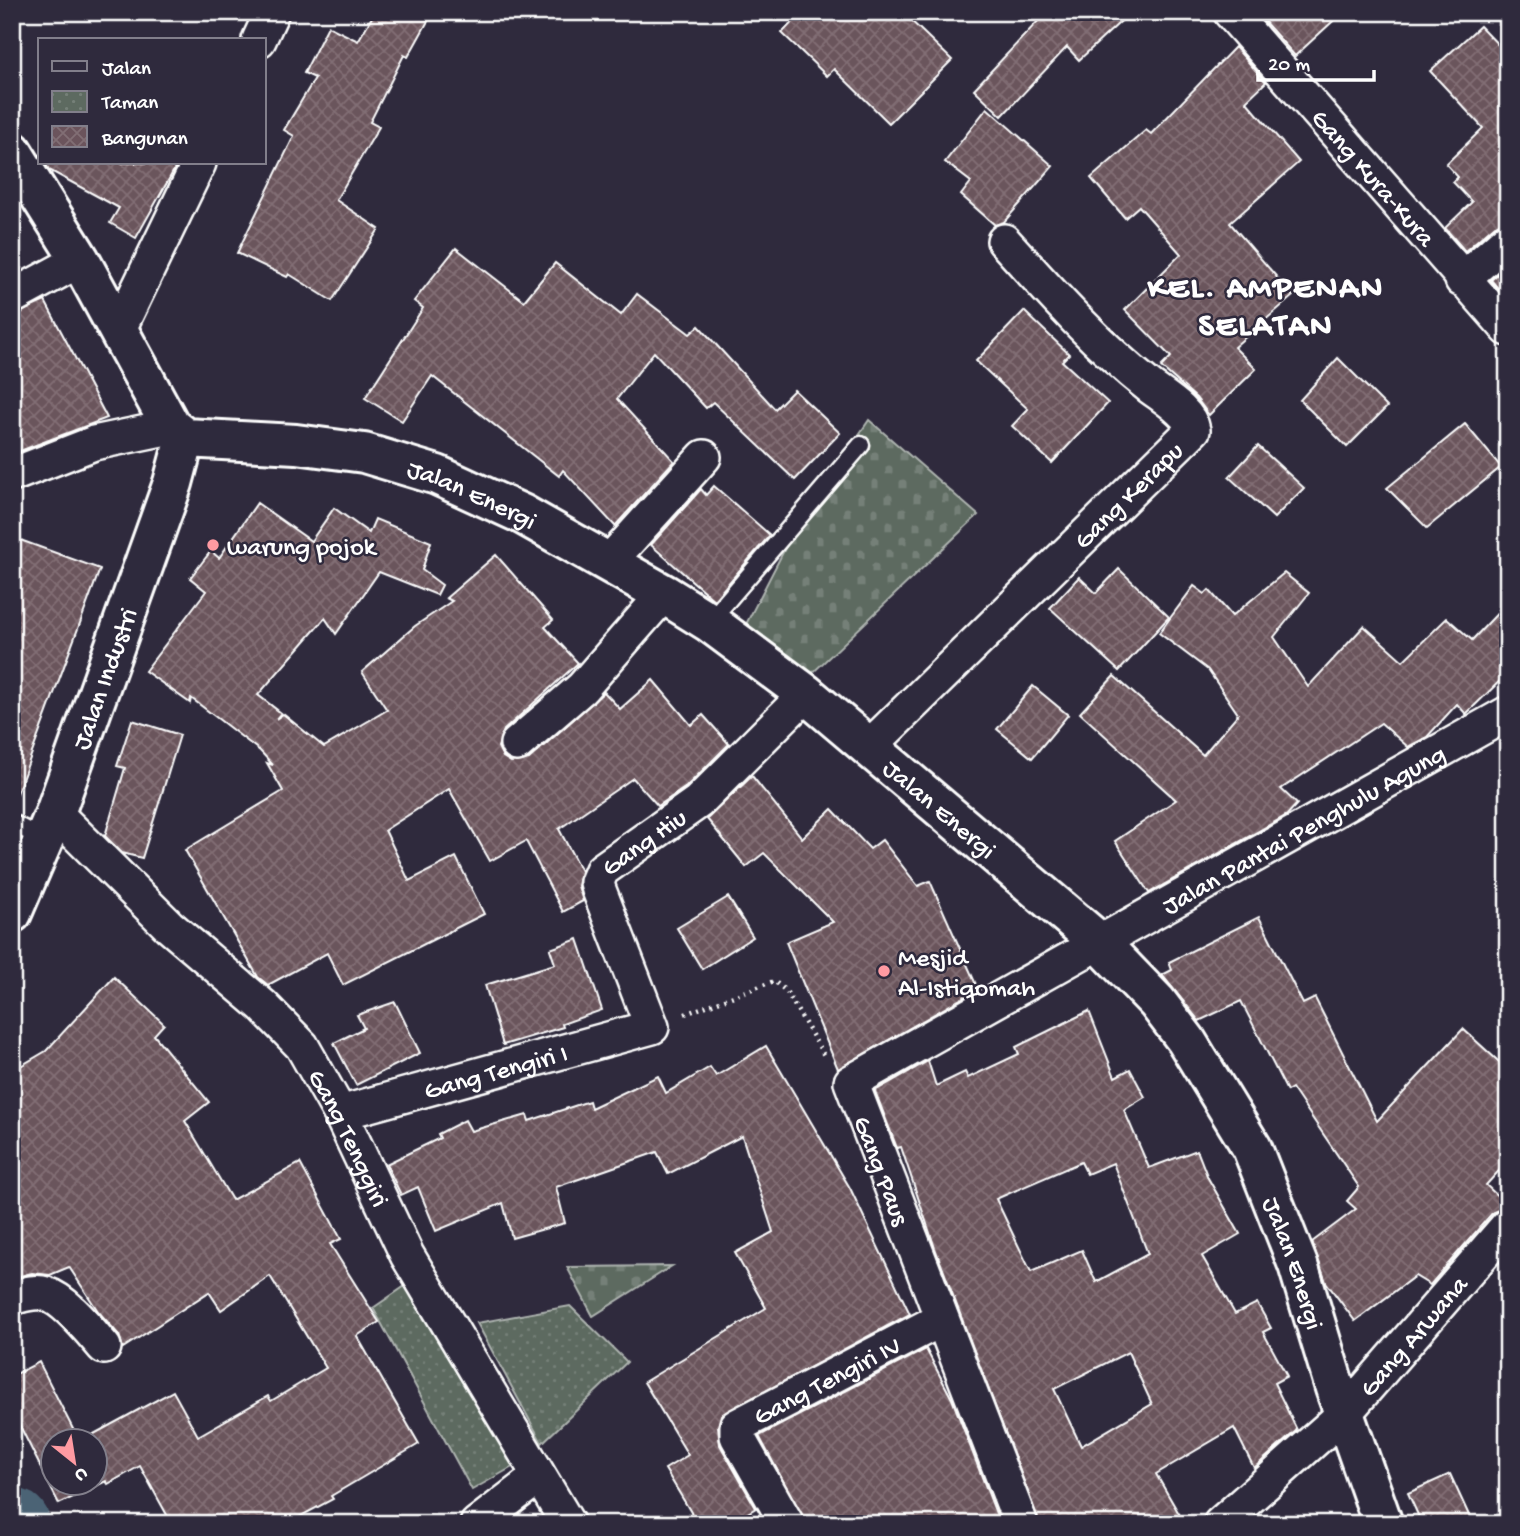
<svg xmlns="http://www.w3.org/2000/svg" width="1520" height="1536" viewBox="0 0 1520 1536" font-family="'Gochi Hand',sans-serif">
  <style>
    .cemetery { fill: url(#cemetery-stones); stroke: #aeb4b0; stroke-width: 2 }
    .park { fill: url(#park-dots); stroke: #aeb4b0; stroke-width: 2 }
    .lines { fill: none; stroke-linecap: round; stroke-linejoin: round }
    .river { stroke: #4b6375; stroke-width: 70 }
    .building { fill: url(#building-cross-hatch); stroke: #fff; stroke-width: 2; fill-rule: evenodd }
    .lane-casing { stroke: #fff; stroke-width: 21 }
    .street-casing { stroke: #fff; stroke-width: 38 }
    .secondary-casing { stroke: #fff; stroke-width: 44 }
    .highway-casing { stroke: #fff; stroke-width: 44 }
    .path { stroke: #fff; stroke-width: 4.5; stroke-dasharray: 2 5; stroke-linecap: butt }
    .lane { stroke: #2f2a3d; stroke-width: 16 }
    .street { stroke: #2f2a3d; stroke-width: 33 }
    .secondary { stroke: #2f2a3d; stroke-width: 38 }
    .highway { stroke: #2f2a3d; stroke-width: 38 }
    .poi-dot { fill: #ff9aa2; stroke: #2f2a3d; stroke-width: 2.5 }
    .labels { text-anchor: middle; stroke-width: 5; stroke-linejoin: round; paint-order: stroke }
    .street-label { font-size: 26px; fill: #fff; stroke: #2f2a3d }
    .poi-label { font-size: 26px; fill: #fff; stroke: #2f2a3d; text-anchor: start }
    .district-label { font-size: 33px; font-weight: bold; letter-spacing: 2px; fill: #fff; stroke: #2f2a3d }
  </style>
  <defs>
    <pattern id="cemetery-stones" width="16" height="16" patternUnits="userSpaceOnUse" patternTransform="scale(1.75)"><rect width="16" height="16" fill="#5d6a60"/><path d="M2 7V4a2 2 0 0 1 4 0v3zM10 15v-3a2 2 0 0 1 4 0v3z" fill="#758078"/></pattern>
    <pattern id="park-dots" width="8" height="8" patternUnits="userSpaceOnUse" patternTransform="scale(1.75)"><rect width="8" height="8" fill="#5d6a60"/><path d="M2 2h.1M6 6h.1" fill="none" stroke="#758078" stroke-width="1.8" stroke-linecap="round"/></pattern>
    <pattern id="building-cross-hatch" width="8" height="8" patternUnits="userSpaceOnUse" patternTransform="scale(1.75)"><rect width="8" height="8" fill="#6b545c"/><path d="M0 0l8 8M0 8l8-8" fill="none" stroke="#816e74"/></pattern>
  </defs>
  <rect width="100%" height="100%" fill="#2f2a3d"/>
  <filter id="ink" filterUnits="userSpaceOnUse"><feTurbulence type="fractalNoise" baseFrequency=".0143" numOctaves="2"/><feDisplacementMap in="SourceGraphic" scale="14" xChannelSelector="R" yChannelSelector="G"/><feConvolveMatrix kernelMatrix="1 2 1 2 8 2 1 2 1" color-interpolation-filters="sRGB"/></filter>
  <g filter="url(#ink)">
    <g class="cemetery">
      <path d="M869 420 978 515 800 685 742 632 797 525Z"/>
      <path d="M672 1266 593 1316 567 1267Z"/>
    </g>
    <g class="park">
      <path d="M411 1282 516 1465 472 1490 373 1308Z"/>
      <path d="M570 1306 627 1362 542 1443 477 1323Z"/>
    </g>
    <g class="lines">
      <path class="river" d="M12 1523 15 1524"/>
    </g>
    <g class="building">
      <path d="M375 12H433L408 57 404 55 370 122 379 127 336 200 379 229 332 301 289 274 287 277 237 253 294 136 284 130 315 78 304 73 328 26 358 41Z"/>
      <path d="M802 12H902L952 60 889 123 834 69 827 76 782 33Z"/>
      <path d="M1036 12H1131L1079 60 1067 47 1002 116 974 89 1041 18Z"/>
      <path d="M1256 12H1343L1295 56Z"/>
      <path d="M1480 26 1508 55V220L1495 225 1465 251 1445 228 1472 202 1453 182 1458 177 1446 164 1483 128 1430 71Z"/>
      <path d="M1235 47 1266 82 1246 101 1299 162 1230 223 1293 296 1234 347 1256 369 1209 415 1196 398 1161 367 1171 357 1125 310 1181 254 1139 206 1125 218 1091 178 1146 130 1151 134Z"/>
      <path d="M987 108 1053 166 1004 222 995 225 961 195 971 182 945 162Z"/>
      <path d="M45 163H178L136 238 110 223 119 208 49 170Z"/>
      <path d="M456 248 524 301 555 263 621 315 637 294 690 334 699 326 775 409 794 390 840 433 795 480 713 402 706 408 654 352 617 399 674 461 615 526 563 470 559 476 432 376 402 421 365 398 423 308 414 301Z"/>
      <path d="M1508 265V300L1491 280Z"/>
      <path d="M45 301 107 418 12 454V316Z"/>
      <path d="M1024 311 1069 354 1062 361 1108 403 1052 463 1012 426 1028 409 976 361Z"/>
      <path d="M1338 358 1387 407 1347 447 1300 400Z"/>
      <path d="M1465 424 1501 467 1427 528 1387 488Z"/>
      <path d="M1258 446 1304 488 1274 518 1229 477Z"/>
      <path d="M714 486 770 535 714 600 651 545 701 489 706 495Z"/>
      <path d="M257 503 311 541 334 508 369 533 375 519 431 542 422 570 442 585 437 595 379 572 336 634 325 618 258 695 281 713 276 719 283 714 324 747 387 710 362 672 415 626 452 601 446 598 496 555 553 620 545 627 578 663 504 730 498 747 503 757 511 762 529 759 604 692 620 709 653 680 691 725 703 715 729 744 686 787 658 806 633 778 559 829 581 871 578 886 583 901 563 912 526 841 490 861 449 789 385 830 409 881 456 857 484 914 343 985 327 953 268 985 258 977 185 850 283 791 267 763 273 765 260 751 191 698 190 703 145 671 206 591 190 578 211 551 219 558Z"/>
      <path d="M12 537 100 569 16 796H12Z"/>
      <path d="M1119 569 1169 617 1119 671 1050 608 1079 577 1096 593Z"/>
      <path d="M1284 573 1309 593 1274 637 1308 687 1364 626 1403 661 1447 618 1472 640 1508 602V673L1466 714 1457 704 1427 737 1408 747 1381 723 1281 789 1297 804 1287 815 1149 893 1115 841 1176 800 1080 713 1114 676 1203 755 1238 714 1208 670 1159 633 1194 586 1205 594 1209 590 1232 616Z"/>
      <path d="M1033 686 1068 715 1032 758 997 729Z"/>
      <path d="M132 720 180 735 142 858 122 853 105 836 125 768 117 766Z"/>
      <path d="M752 776 802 838 832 809 870 849 882 840 918 886 930 881 978 989 838 1069 786 942 833 922 764 853 746 867 707 819Z"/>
      <path d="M728 897 753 937 702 969 677 928Z"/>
      <path d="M1259 917 1303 1004 1315 998 1377 1121 1463 1029 1508 1070V1161L1486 1185 1508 1206 1493 1212 1430 1285 1415 1276 1355 1321 1326 1282 1312 1242 1356 1209 1347 1201 1359 1187 1292 1088 1287 1091 1241 1001 1199 1021 1162 975 1172 970 1169 962Z"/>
      <path d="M578 939 602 1010 562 1024 563 1027 503 1045 485 985 555 964 550 949Z"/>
      <path d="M114 977 164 1024 154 1035 209 1102 185 1121 232 1200 300 1163 341 1239 330 1244 379 1322 357 1336 419 1444 331 1496 333 1499 286 1524H172L140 1466 108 1484 106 1481 59 1504 12 1410V1376L39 1362 79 1441H52V1483H94V1441H81L173 1391 198 1436 268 1396 271 1401 326 1368 270 1276 221 1310 209 1292 123 1348 119 1335 98 1311 69 1267 50 1275 32 1273 12 1278V1071L46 1051Z"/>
      <path d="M395 1002 420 1053 356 1085 334 1043 364 1028 357 1015Z"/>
      <path d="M1089 1011 1115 1077 1130 1069 1145 1097 1124 1110 1149 1168 1197 1150 1208 1178 1240 1234 1202 1256 1235 1314 1257 1303 1271 1328 1263 1332 1287 1376 1274 1383 1297 1430 1254 1468 1234 1428 1156 1474 1185 1524H1040L935 1248 901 1147 897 1148 875 1091 928 1061 936 1086 965 1072 968 1078 1019 1054 1016 1047ZM1081 1162 1087 1174 1113 1163 1148 1254 1096 1282 1082 1250 1031 1272 996 1199ZM1128 1352 1152 1404 1081 1446 1054 1389Z"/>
      <path d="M766 1046 850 1188 910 1314 721 1415 718 1426 720 1445 756 1508 729 1524H698L665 1469 688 1455 644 1382 766 1308 735 1253 773 1232 742 1136 668 1174 657 1152 556 1187 565 1223 512 1238 503 1203 436 1231 418 1187 401 1195 386 1164 440 1138 438 1134 465 1120 471 1131 527 1115 529 1121 589 1101 591 1108 658 1076 666 1093 710 1067 716 1076Z"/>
      <path d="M926 1349 952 1399 1000 1524H806L759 1436Z"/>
      <path d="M1450 1474 1473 1524H1422L1408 1493Z"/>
    </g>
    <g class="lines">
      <g class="lane-casing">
        <g id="lane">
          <path d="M709 622 861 445"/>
          <path d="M16 825 43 839"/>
        </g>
      </g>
      <g class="street-casing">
        <g id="street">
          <path id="s1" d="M1230 12 1508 329"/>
          <path d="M259 40 272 12"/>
          <path d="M1462 280 1508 239"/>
          <path d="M12 297 80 260"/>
          <path d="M119 329 199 163"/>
          <path d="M12 475 94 443 171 427"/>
          <path d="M609 562 704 457"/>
          <path d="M517 744 582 688 664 594"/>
          <path id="s2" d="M870 746 1193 430C1190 412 1163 397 1149 386 1096 344 1049 291 1004 241"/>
          <path id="s3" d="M55 813 169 926 263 1006 302 1046 340 1113 407 1255 568 1524"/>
          <path id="s4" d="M340 1113 652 1027 599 890 597 882 602 870 698 802 806 694"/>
          <path d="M12 1298C23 1295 34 1290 46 1294 66 1300 90 1331 104 1347"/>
          <path d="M477 1524 538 1477"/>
          <path id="s5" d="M787 1524 737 1436V1426L940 1320"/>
          <path id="s6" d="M1021 1524 851 1082 1508 713"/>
          <path id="s7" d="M1220 1524 1344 1414 1508 1225"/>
        </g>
      </g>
      <g class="secondary-casing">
        <g id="secondary">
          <path id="s8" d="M12 913 55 813 173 483 185 438"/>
        </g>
      </g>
      <g class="highway-casing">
        <g id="highway">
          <path id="s9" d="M12 151 80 260 171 427 185 438 296 444 364 453 437 475 522 514 664 594 709 622 806 694 1099 942 1157 1002 1186 1040 1252 1148 1298 1265 1335 1388 1383 1524"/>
        </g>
      </g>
      <path class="path" d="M685 1014 774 981 786 991 825 1057"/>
      <use href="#lane" class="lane"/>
      <use href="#street" class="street"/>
      <use href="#secondary" class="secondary"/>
      <use href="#highway" class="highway"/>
    </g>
  </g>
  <g class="poi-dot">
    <circle cx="213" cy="545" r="7"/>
    <circle cx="884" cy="971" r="7"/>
  </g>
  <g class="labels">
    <g class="street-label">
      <text dy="9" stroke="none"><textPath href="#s1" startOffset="219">Gang Kura-Kura</textPath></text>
      <text dy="9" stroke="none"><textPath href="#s9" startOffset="632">Jalan Energi</textPath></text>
      <text dy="9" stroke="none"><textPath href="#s2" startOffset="360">Gang Kerapu</textPath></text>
      <text dy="9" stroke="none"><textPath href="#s8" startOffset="252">Jalan Industri</textPath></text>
      <text dy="9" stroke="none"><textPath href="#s9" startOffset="1199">Jalan Energi</textPath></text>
      <text dy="9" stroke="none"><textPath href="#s6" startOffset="992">Jalan Pantai Penghulu Agung</textPath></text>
      <text dy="9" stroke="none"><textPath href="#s4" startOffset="542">Gang Hiu</textPath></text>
      <text dy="9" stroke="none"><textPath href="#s4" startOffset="161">Gang Tengiri I</textPath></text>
      <text dy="9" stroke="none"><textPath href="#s3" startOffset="443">Gang Tenggiri</textPath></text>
      <text transform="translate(883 1170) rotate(69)" y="9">Gang Paus</text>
      <text dy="9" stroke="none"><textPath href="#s9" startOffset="1787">Jalan Energi</textPath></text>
      <text dy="9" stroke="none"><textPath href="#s7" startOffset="270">Gang Arwana</textPath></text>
      <text dy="9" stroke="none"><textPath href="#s5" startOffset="212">Gang Tengiri IV</textPath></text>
    </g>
    <g class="poi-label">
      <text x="227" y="554">warung pojok</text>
      <text x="898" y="965">Mesjid<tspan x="898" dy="30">Al-Istiqomah</tspan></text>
    </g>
    <g class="district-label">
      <text x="1266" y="296">KEL. AMPENAN<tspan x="1266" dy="38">SELATAN</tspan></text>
    </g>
  </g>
  <rect width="1520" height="1536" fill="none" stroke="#2f2a3d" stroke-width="42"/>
  <rect x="21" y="21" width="1478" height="1494" fill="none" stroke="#fff" stroke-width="2.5" filter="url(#ink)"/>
  <rect x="38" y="38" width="228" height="126" fill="#2f2a3d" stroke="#827f8b" stroke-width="2"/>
  <rect x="52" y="61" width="35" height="10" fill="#2f2a3d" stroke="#827f8b" stroke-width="2"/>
  <text x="102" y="74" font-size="21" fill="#ffffff">Jalan</text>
  <rect x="52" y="91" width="35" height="21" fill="url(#park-dots)" stroke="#827f8b" stroke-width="2"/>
  <text x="102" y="108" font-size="21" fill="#ffffff">Taman</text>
  <rect x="52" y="126" width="35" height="21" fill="url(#building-cross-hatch)" stroke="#827f8b" stroke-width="2"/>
  <text x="102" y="144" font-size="21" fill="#ffffff">Bangunan</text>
  <g transform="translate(74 1462) rotate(150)"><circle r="33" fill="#2f2a3d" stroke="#827f8b" stroke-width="2"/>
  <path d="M0-5L12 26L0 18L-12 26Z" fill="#ff9aa2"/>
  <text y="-10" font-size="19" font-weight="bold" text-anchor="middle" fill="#ffffff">U</text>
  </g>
  <path d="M1258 70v10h116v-10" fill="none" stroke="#ffffff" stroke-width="3.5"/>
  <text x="1268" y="70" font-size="21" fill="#ffffff" stroke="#2f2a3d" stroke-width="5" paint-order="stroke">20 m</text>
</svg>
